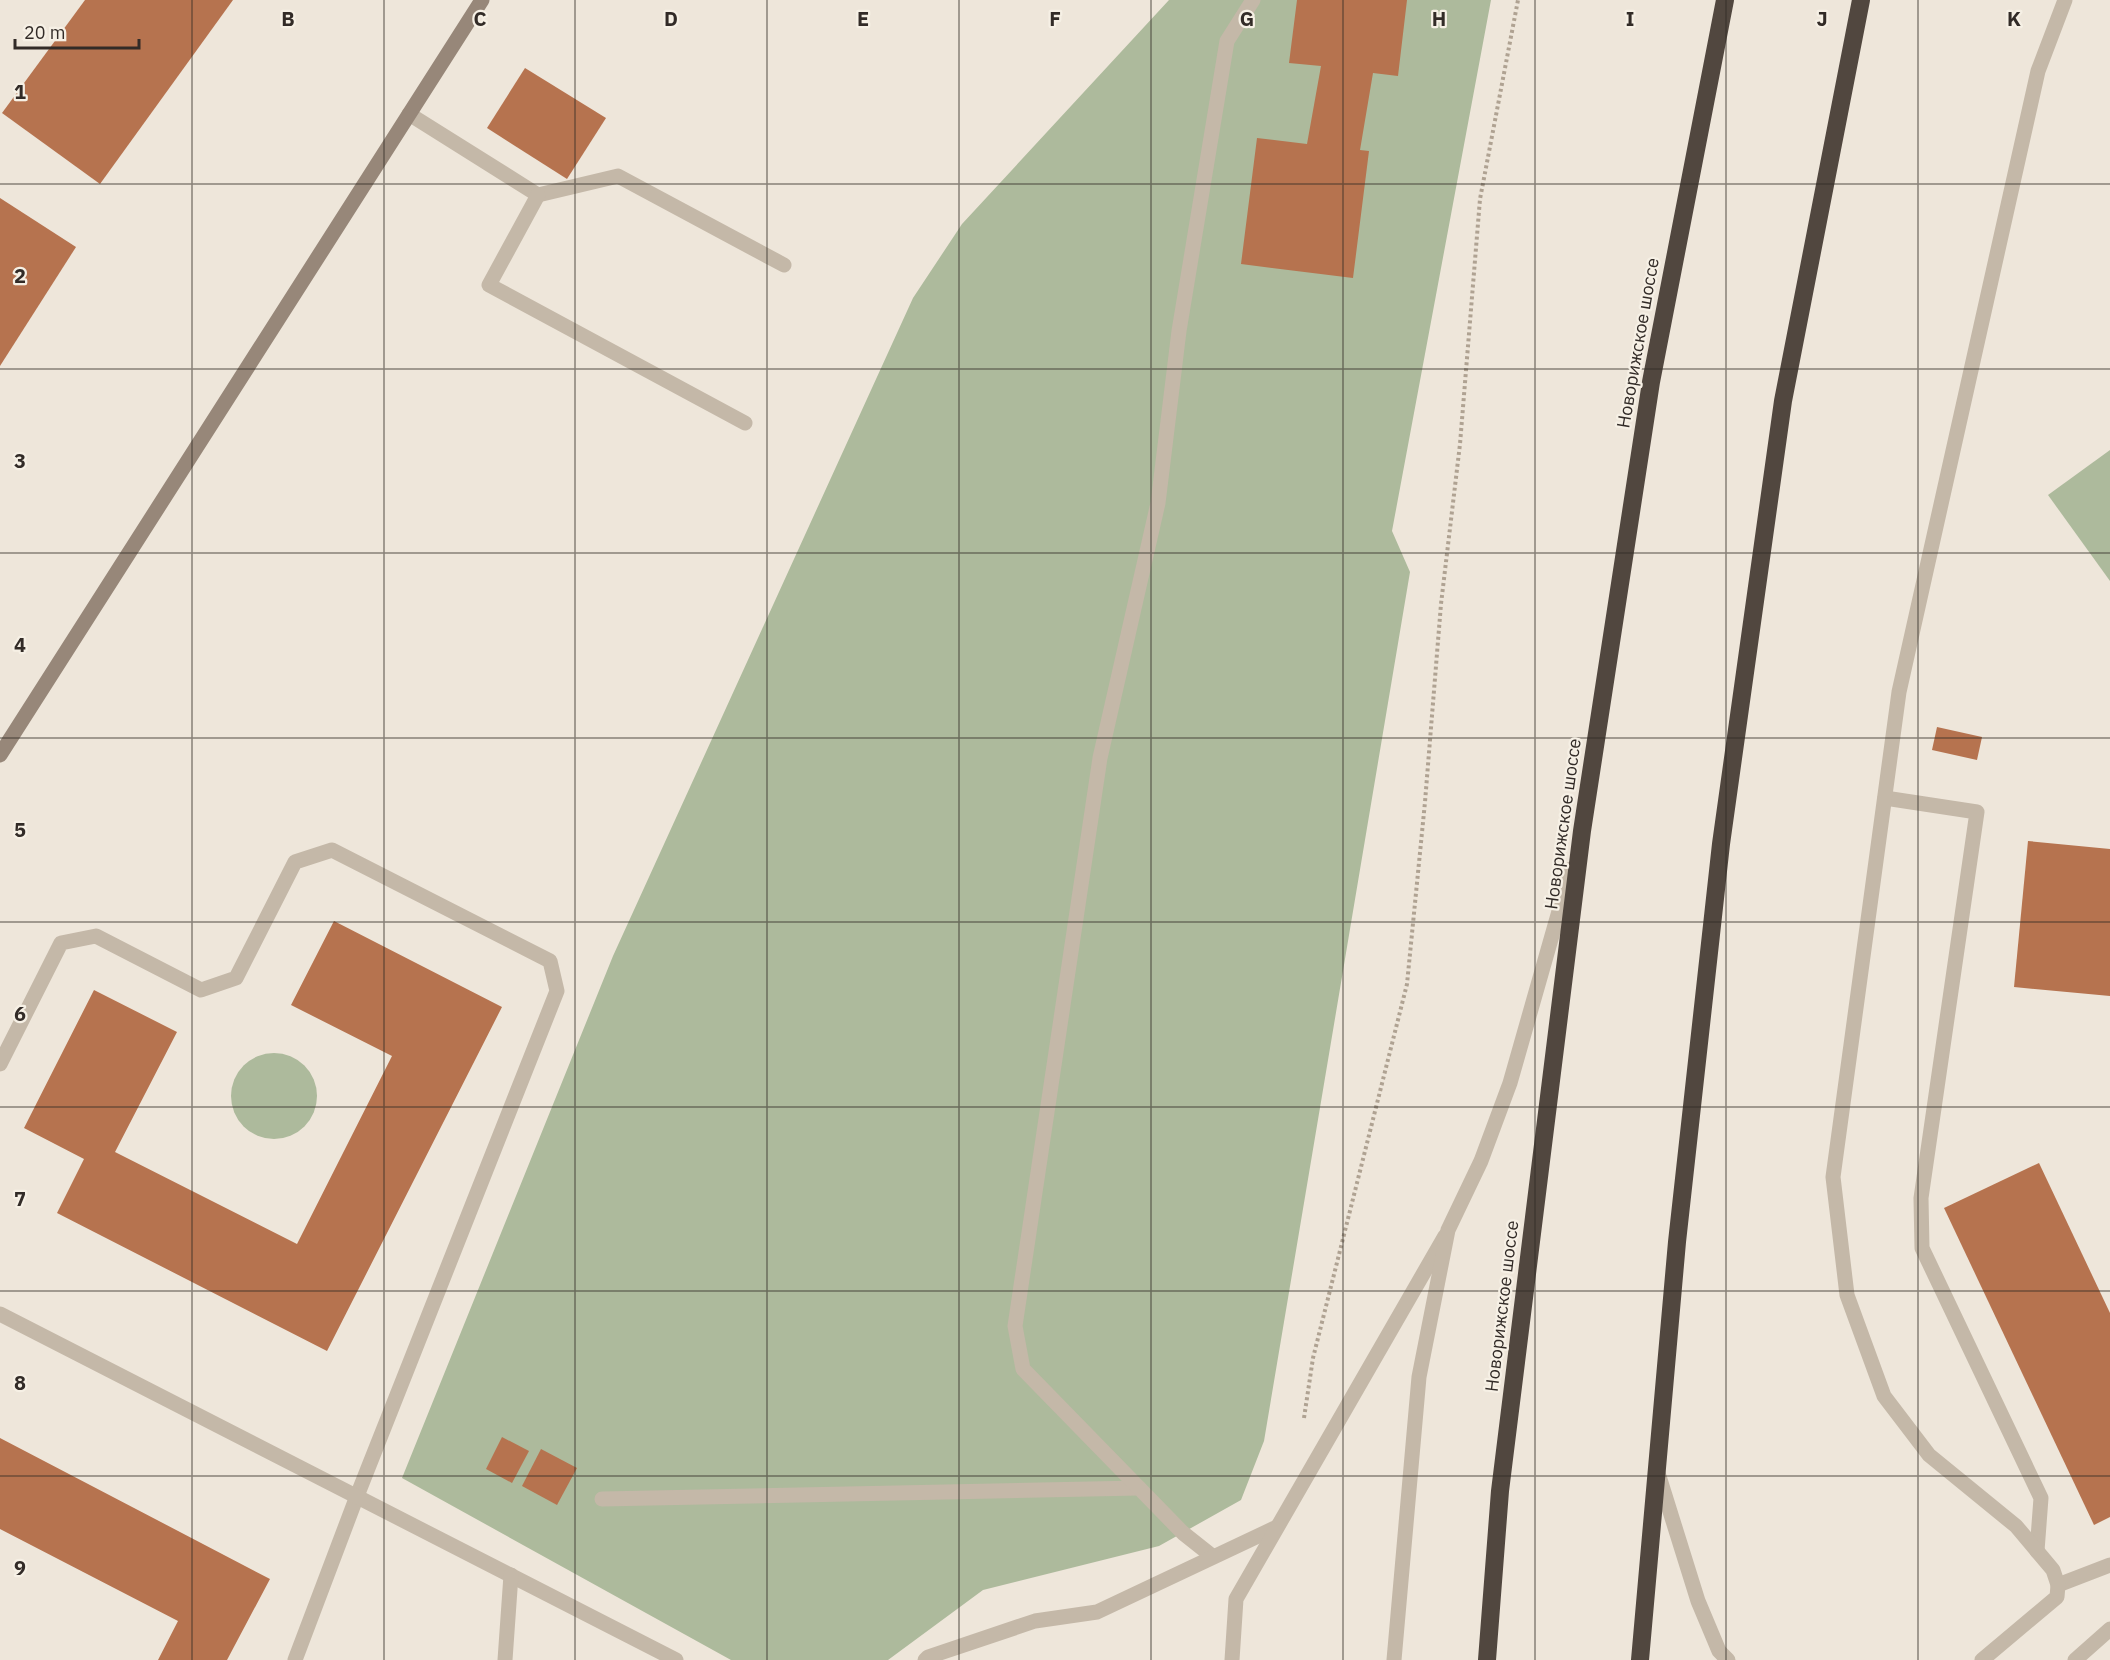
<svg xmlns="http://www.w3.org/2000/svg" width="2110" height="1660" viewBox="0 0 2110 1660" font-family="'IBM Plex Sans',sans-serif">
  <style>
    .green { fill: #adba9c }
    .building { fill: #b6734f }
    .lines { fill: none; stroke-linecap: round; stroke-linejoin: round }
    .path { stroke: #afa292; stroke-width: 4; stroke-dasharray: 3 3; stroke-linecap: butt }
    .lane { stroke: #c4b8a8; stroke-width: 15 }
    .street { stroke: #c4b8a8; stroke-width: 15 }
    .secondary { stroke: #978779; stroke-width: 15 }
    .highway { stroke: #51473f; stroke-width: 18 }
    .grid { fill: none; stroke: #322b27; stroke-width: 1.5; stroke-opacity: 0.55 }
    .labels { text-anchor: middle; stroke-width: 4.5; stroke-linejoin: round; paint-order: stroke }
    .street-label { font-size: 18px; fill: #322b27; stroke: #f6f0e5 }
    .grid-label { font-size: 20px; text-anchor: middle; font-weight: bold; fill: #322b27; stroke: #f6f0e5; stroke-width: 4.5; stroke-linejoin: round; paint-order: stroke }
  </style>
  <rect width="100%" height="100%" fill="#eee6da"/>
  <g class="green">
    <path d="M1169 0H1491L1392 531 1410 572 1264 1441 1241 1500 1159 1546 983 1590 888 1660H731L402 1478 613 956 913 298 962 224Z"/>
    <path d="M2110 450V581L2048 495Z"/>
    <circle cx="274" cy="1096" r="43"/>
  </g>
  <g class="building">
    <path d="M85 0H233L100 184 2 113Z"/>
    <path d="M1297 0H1407L1398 76 1373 73 1360 150 1369 151 1353 278 1241 264 1257 138 1307 144 1321 66 1289 63Z"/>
    <path d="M525 68 606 118 567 179 487 128Z"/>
    <path d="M0 198 76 247 0 366Z"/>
    <path d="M1937 727 1982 737 1977 760 1932 750Z"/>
    <path d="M2028 841 2110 849V996L2014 987Z"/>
    <path d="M334 921 502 1007 327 1351 57 1213 84 1159 24 1128 94 990 177 1032 115 1152 297 1244 392 1056 291 1005Z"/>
    <path d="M2039 1163 2110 1313V1517L2094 1525 1944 1208Z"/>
    <path d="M502 1437 529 1451 512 1483 486 1469Z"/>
    <path d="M0 1438 270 1579 227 1660H158L178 1621 0 1529Z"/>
    <path d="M541 1449 577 1468 557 1505 522 1486Z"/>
  </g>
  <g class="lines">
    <path class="path" d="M1304 1418 1313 1358 1407 984 1425 802 1441 604 1460 444 1480 199 1518 0"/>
    <g class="lane">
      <path d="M409 114 538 195 618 176 784 265"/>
      <path d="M538 195 489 285 745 423"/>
      <path d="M0 1064 61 943 96 936 201 990 236 978 295 862 332 850 550 961 557 991 357 1496 295 1660"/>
      <path d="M0 1314 676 1660"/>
      <path d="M602 1499 1139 1488"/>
      <path d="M1212 1556 1183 1533 1023 1369 1015 1326 1100 758 1158 503 1179 331 1227 41 1253 0"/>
      <path d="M505 1660 511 1575"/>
      <path d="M925 1660 928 1657 1035 1621 1097 1612 1277 1527"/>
      <path d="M1232 1660 1236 1599 1445 1236"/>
    </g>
    <g class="street">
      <path d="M1885 798 1977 812 1921 1198 1922 1248 2041 1498 2037 1551"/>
      <path d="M1658 1473 1698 1601 1719 1651 1728 1660"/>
      <path d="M2058 1585 2110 1565"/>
      <path d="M1394 1660 1419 1377 1448 1230 1481 1161 1510 1083 1571 869"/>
      <path d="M1982 1660 2057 1597 2058 1585 2053 1570 2016 1526 1929 1455 1884 1396 1847 1295 1833 1177 1899 692 2038 71 2065 0"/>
      <path d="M2075 1660 2110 1629"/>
    </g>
    <path class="secondary" d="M0 755 482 0"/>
    <g class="highway">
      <path d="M1487 1660 1500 1491 1582 831 1651 382 1725 0"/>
      <path d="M1640 1660 1677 1242 1721 844 1783 401 1861 0"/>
    </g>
  </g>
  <path class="grid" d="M192 0V1660M384 0V1660M575 0V1660M767 0V1660M959 0V1660M1151 0V1660M1343 0V1660M1535 0V1660M1726 0V1660M1918 0V1660M0 184H2110M0 369H2110M0 553H2110M0 738H2110M0 922H2110M0 1107H2110M0 1291H2110M0 1476H2110"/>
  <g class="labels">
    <g class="street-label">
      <text transform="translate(1638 343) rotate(-80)" y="6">Новорижское шоссе</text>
      <text transform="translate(1563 824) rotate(-82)" y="6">Новорижское шоссе</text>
      <text transform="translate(1502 1306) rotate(-83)" y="6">Новорижское шоссе</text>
    </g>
  </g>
  <g class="grid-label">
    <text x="288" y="26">B</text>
    <text x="480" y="26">C</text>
    <text x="671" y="26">D</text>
    <text x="863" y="26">E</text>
    <text x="1055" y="26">F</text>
    <text x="1247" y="26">G</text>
    <text x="1439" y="26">H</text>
    <text x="1630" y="26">I</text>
    <text x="1822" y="26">J</text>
    <text x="2014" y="26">K</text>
    <text x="20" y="99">1</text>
    <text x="20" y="283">2</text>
    <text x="20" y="468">3</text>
    <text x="20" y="652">4</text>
    <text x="20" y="837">5</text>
    <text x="20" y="1021">6</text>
    <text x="20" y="1206">7</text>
    <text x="20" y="1390">8</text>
    <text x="20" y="1575">9</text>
  </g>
  <path d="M15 39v9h124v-9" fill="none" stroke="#322b27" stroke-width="3"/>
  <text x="24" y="39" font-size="18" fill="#322b27" stroke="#f6f0e5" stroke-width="4.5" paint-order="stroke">20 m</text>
</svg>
